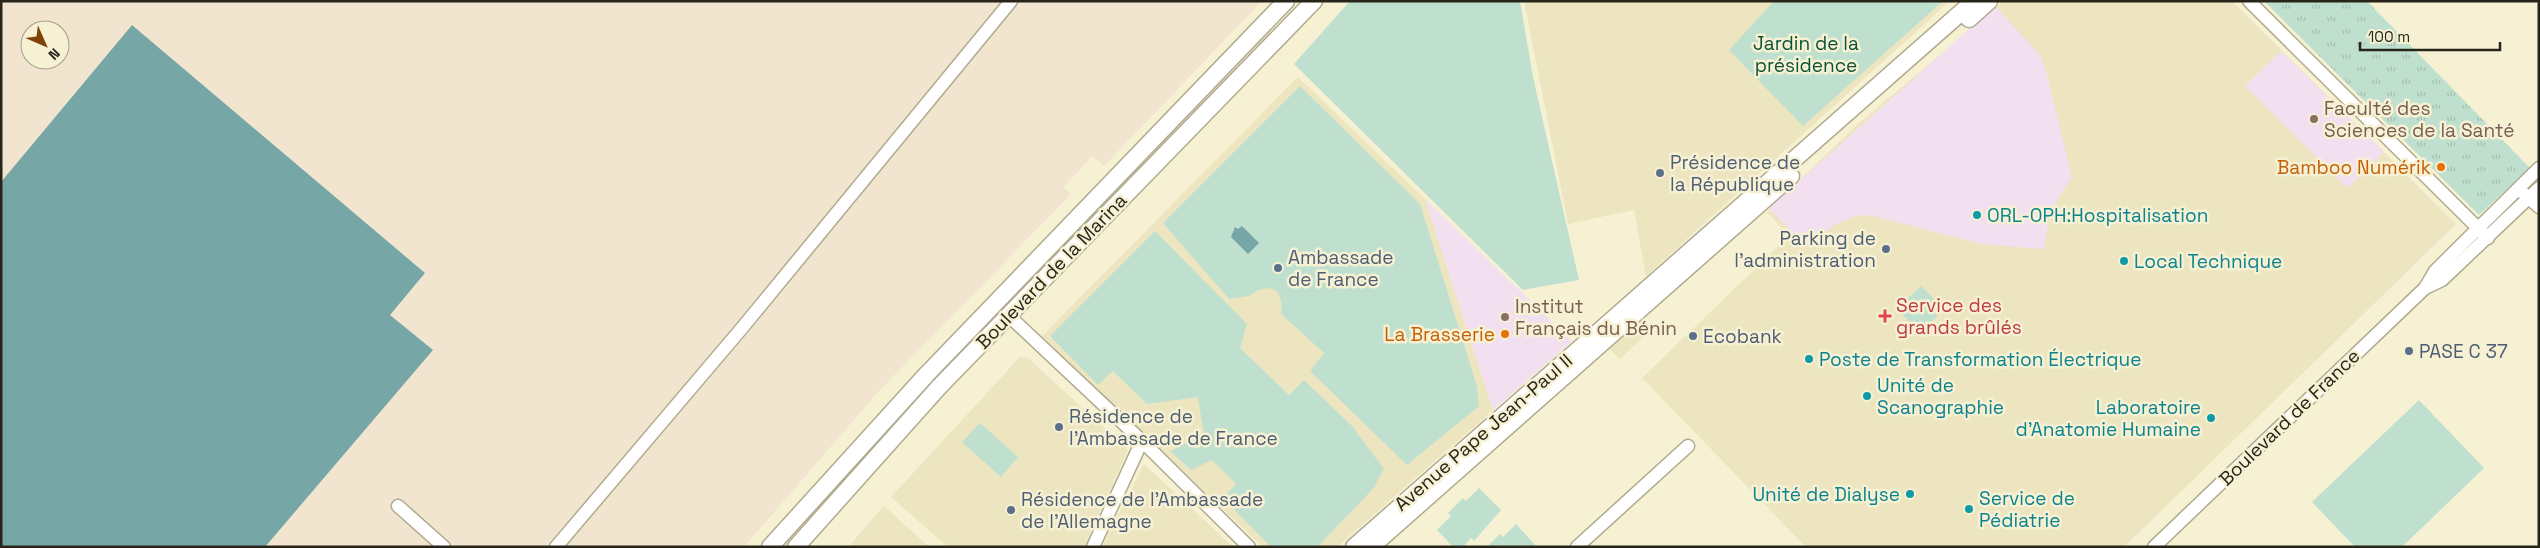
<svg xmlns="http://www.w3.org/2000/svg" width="2540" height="548" viewBox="0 0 2540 548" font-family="'Space Grotesk',sans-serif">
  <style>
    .built { fill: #ece5c0 }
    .industrial { fill: #f1e5d0; fill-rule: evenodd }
    .education { fill: #f2dff0 }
    .green { fill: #c0e0cf }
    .park { fill: url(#park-tufts) }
    .water { fill: #77a6a6 }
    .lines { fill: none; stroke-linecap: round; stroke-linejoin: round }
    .minor-casing { stroke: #b0aa8e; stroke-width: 15 }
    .major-casing { stroke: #b0aa8e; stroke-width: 19 }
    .minor { stroke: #fff; stroke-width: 12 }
    .major { stroke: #fff; stroke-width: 16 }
    .education-dot { fill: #8d6e63; stroke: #f7f1d3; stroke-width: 2 }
    .food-dot { fill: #e8710a; stroke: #f7f1d3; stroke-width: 2 }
    .service-dot { fill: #5c6f8a; stroke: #f7f1d3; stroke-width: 2 }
    .culture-dot { fill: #0f9aa8; stroke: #f7f1d3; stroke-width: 2 }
    .health-dot { fill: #e0444e; stroke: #f7f1d3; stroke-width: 2 }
    .labels { text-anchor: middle; stroke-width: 5; stroke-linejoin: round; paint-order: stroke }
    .park-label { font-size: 19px; fill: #0b5238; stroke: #f7f1d3 }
    .education-label { font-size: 19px; fill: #785e54; stroke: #f7f1d3; text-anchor: start }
    .service-label { font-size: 19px; fill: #4e5e75; stroke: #f7f1d3; text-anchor: start }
    .food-label { font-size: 19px; fill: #c56008; stroke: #f7f1d3; text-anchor: end }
    .culture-label { font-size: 19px; fill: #0d838f; stroke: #f7f1d3; text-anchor: start }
    .street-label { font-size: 19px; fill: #27251a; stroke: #f7f1d3 }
    .health-label { font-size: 19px; fill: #be3a42; stroke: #f7f1d3; text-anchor: start }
  </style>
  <defs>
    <pattern id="park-tufts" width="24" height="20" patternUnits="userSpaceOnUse" patternTransform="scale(1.25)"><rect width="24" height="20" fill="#c0e0cf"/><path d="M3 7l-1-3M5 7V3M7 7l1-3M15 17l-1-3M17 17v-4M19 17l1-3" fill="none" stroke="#a5c0b1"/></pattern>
  </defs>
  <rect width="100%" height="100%" fill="#f7f1d3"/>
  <g class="built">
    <path d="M1524 1H1950L1646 276 1634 210 1568 224Z"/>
    <path d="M2004 1H2232L2456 224 2124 547H1806L1642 378 1789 236 1767 212 1859 123Z"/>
    <path d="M1298 77 1425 199 1493 410 1337 547H1263L1041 337Z"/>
    <path d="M1640 316 1652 329 1620 359 1606 346Z"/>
    <path d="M1020 357H1027L1128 450 1084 547H948L891 497Z"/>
    <path d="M1144 464 1218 533 1233 547H1102Z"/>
    <path d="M884 506 929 547H848Z"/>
  </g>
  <path class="industrial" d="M1 1H1262L1104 166 1092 156 1064 187 1071 194 879 391 744 547H265L432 350 390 315 425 273 132 25 1 182ZM30 30H60V60H30Z"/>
  <g class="education">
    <path d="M1995 6 2040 55 2045 67 2072 177 2050 211 2044 249 1982 244 1869 215 1856 216 1838 223 1813 241 1806 245 1802 244 1769 208Z"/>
    <path d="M2281 51 2384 152 2347 188 2245 86Z"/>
    <path d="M1425 199 1572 341 1493 410Z"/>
  </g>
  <g class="green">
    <path d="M1350 1H1520L1533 77 1579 280 1523 290 1294 64Z"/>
    <path d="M1774 1H1943L1803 126 1729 50Z"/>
    <path d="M1300 86 1420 204 1477 386 1479 406 1407 465 1310 371 1324 353 1281 314C1283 298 1279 283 1259 290 1256 291 1253 294 1249 296 1243 297 1236 298 1229 299L1163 223Z"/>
    <path d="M1155 231 1247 324 1240 348 1289 395 1304 380 1352 426 1384 469 1373 489 1317 547H1271L1223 498 1236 484 1212 460 1191 470 1170 451 1204 435 1198 397 1147 404 1113 371 1098 385 1050 336Z"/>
    <path d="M1921 286 1944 309 1921 333 1897 309Z"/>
    <path d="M2419 400 2484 468 2402 547H2355L2312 502Z"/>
    <path d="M980 423 1018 457 1001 477 962 442Z"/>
    <path d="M1479 488 1501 510 1474 541 1471 538 1463 547H1453L1437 530 1451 516 1448 513 1463 498 1466 501Z"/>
    <path d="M1516 524 1537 547H1487L1500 534 1503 537Z"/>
  </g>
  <path class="park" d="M2264 1H2367L2530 168 2479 215Z"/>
  <g class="water">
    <path d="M132 25 425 273 390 315 433 350 265 547H1V182Z"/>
    <path d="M1242 226 1259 243 1248 254 1231 237 1235 227 1238 229Z"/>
  </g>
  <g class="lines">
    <g class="minor-casing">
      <g id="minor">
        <path d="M2249 1 2488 238"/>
        <path d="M2522 192 2539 207"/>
        <path d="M2425 288 2442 280 2539 188"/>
        <path d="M1008 315 1142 441 1249 547"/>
        <path d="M398 506 444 547"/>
        <path d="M556 547 742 328 1011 1"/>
        <path d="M1093 547 1142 441"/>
        <path d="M1577 547 1688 446"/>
        <path d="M2154 547 2425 288 2435 271 2539 168"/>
      </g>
    </g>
    <g class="major-casing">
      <g id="major">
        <path d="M1969 19 1989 1"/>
        <path d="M770 547 927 374 1286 1"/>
        <path d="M796 547 939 387 1314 1"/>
        <path d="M1354 547 1974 1"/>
        <path d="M1371 547 1791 176"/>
      </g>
    </g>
    <use href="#minor" class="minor"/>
    <use href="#major" class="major"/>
  </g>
  <g class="education-dot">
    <circle cx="2314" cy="119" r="5"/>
    <circle cx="1505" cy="317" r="5"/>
  </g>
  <g class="food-dot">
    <circle cx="2441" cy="167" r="5"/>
    <circle cx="1505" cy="334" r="5"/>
  </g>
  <g class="service-dot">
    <circle cx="1660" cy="173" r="5"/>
    <circle cx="1886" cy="249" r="5"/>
    <circle cx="1278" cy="268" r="5"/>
    <circle cx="1693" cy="336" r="5"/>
    <circle cx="2409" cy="351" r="5"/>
    <circle cx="1059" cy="427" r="5"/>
    <circle cx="1011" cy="510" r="5"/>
  </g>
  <g class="culture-dot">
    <circle cx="1977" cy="215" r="5"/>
    <circle cx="2124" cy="261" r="5"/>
    <circle cx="1809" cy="359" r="5"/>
    <circle cx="1867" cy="396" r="5"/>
    <circle cx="2211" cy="418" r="5"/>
    <circle cx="1910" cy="494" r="5"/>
    <circle cx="1969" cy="509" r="5"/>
  </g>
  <path class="health-dot" d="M1882.5 308.5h5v5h5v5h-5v5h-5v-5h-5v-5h5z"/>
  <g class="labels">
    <g class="park-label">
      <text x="1806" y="50">Jardin de la<tspan x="1806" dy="22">présidence</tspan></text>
    </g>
    <g class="education-label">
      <text x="2324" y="115">Faculté des<tspan x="2324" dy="22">Sciences de la Santé</tspan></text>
      <text x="1515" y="313">Institut<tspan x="1515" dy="22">Français du Bénin</tspan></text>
    </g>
    <g class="service-label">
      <text x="1670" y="169">Présidence de<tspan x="1670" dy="22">la République</tspan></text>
      <text x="1876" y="245" text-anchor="end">Parking de<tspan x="1876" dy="22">l'administration</tspan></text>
      <text x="1288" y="264">Ambassade<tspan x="1288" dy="22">de France</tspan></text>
      <text x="1703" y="343">Ecobank</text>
      <text x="2419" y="358">PASE C 37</text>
      <text x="1069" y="423">Résidence de<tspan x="1069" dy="22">l'Ambassade de France</tspan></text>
      <text x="1021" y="506">Résidence de l'Ambassade<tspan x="1021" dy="22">de l'Allemagne</tspan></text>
    </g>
    <g class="food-label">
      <text x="2431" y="174">Bamboo Numérik</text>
      <text x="1495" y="341">La Brasserie</text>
    </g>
    <g class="culture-label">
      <text x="1987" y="222">ORL-OPH:Hospitalisation</text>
      <text x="2134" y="268">Local Technique</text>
      <text x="1819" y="366">Poste de Transformation Électrique</text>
      <text x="1877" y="392">Unité de<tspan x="1877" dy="22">Scanographie</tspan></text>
      <text x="2201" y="414" text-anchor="end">Laboratoire<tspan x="2201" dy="22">d'Anatomie Humaine</tspan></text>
      <text x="1900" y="501" text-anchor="end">Unité de Dialyse</text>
      <text x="1979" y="505">Service de<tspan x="1979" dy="22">Pédiatrie</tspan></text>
    </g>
    <g class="street-label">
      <text transform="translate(1051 271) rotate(-46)" y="7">Boulevard de la Marina</text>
      <text transform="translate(2289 417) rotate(-44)" y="7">Boulevard de France</text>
      <text transform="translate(1483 432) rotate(-41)" y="7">Avenue Pape Jean-Paul II</text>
    </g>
    <g class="health-label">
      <text x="1896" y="312">Service des<tspan x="1896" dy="22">grands brûlés</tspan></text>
    </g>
  </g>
  <rect width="2540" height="548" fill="none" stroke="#27251a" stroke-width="5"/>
  <g transform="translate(45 45) rotate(135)"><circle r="24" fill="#f7f1d3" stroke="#a49f89"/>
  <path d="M0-4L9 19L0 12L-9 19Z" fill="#814206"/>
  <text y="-8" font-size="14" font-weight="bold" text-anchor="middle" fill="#27251a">N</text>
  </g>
  <path d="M2360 42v8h140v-8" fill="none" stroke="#27251a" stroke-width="2.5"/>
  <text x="2368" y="42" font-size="15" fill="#27251a" stroke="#f7f1d3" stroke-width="4" paint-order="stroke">100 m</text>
</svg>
